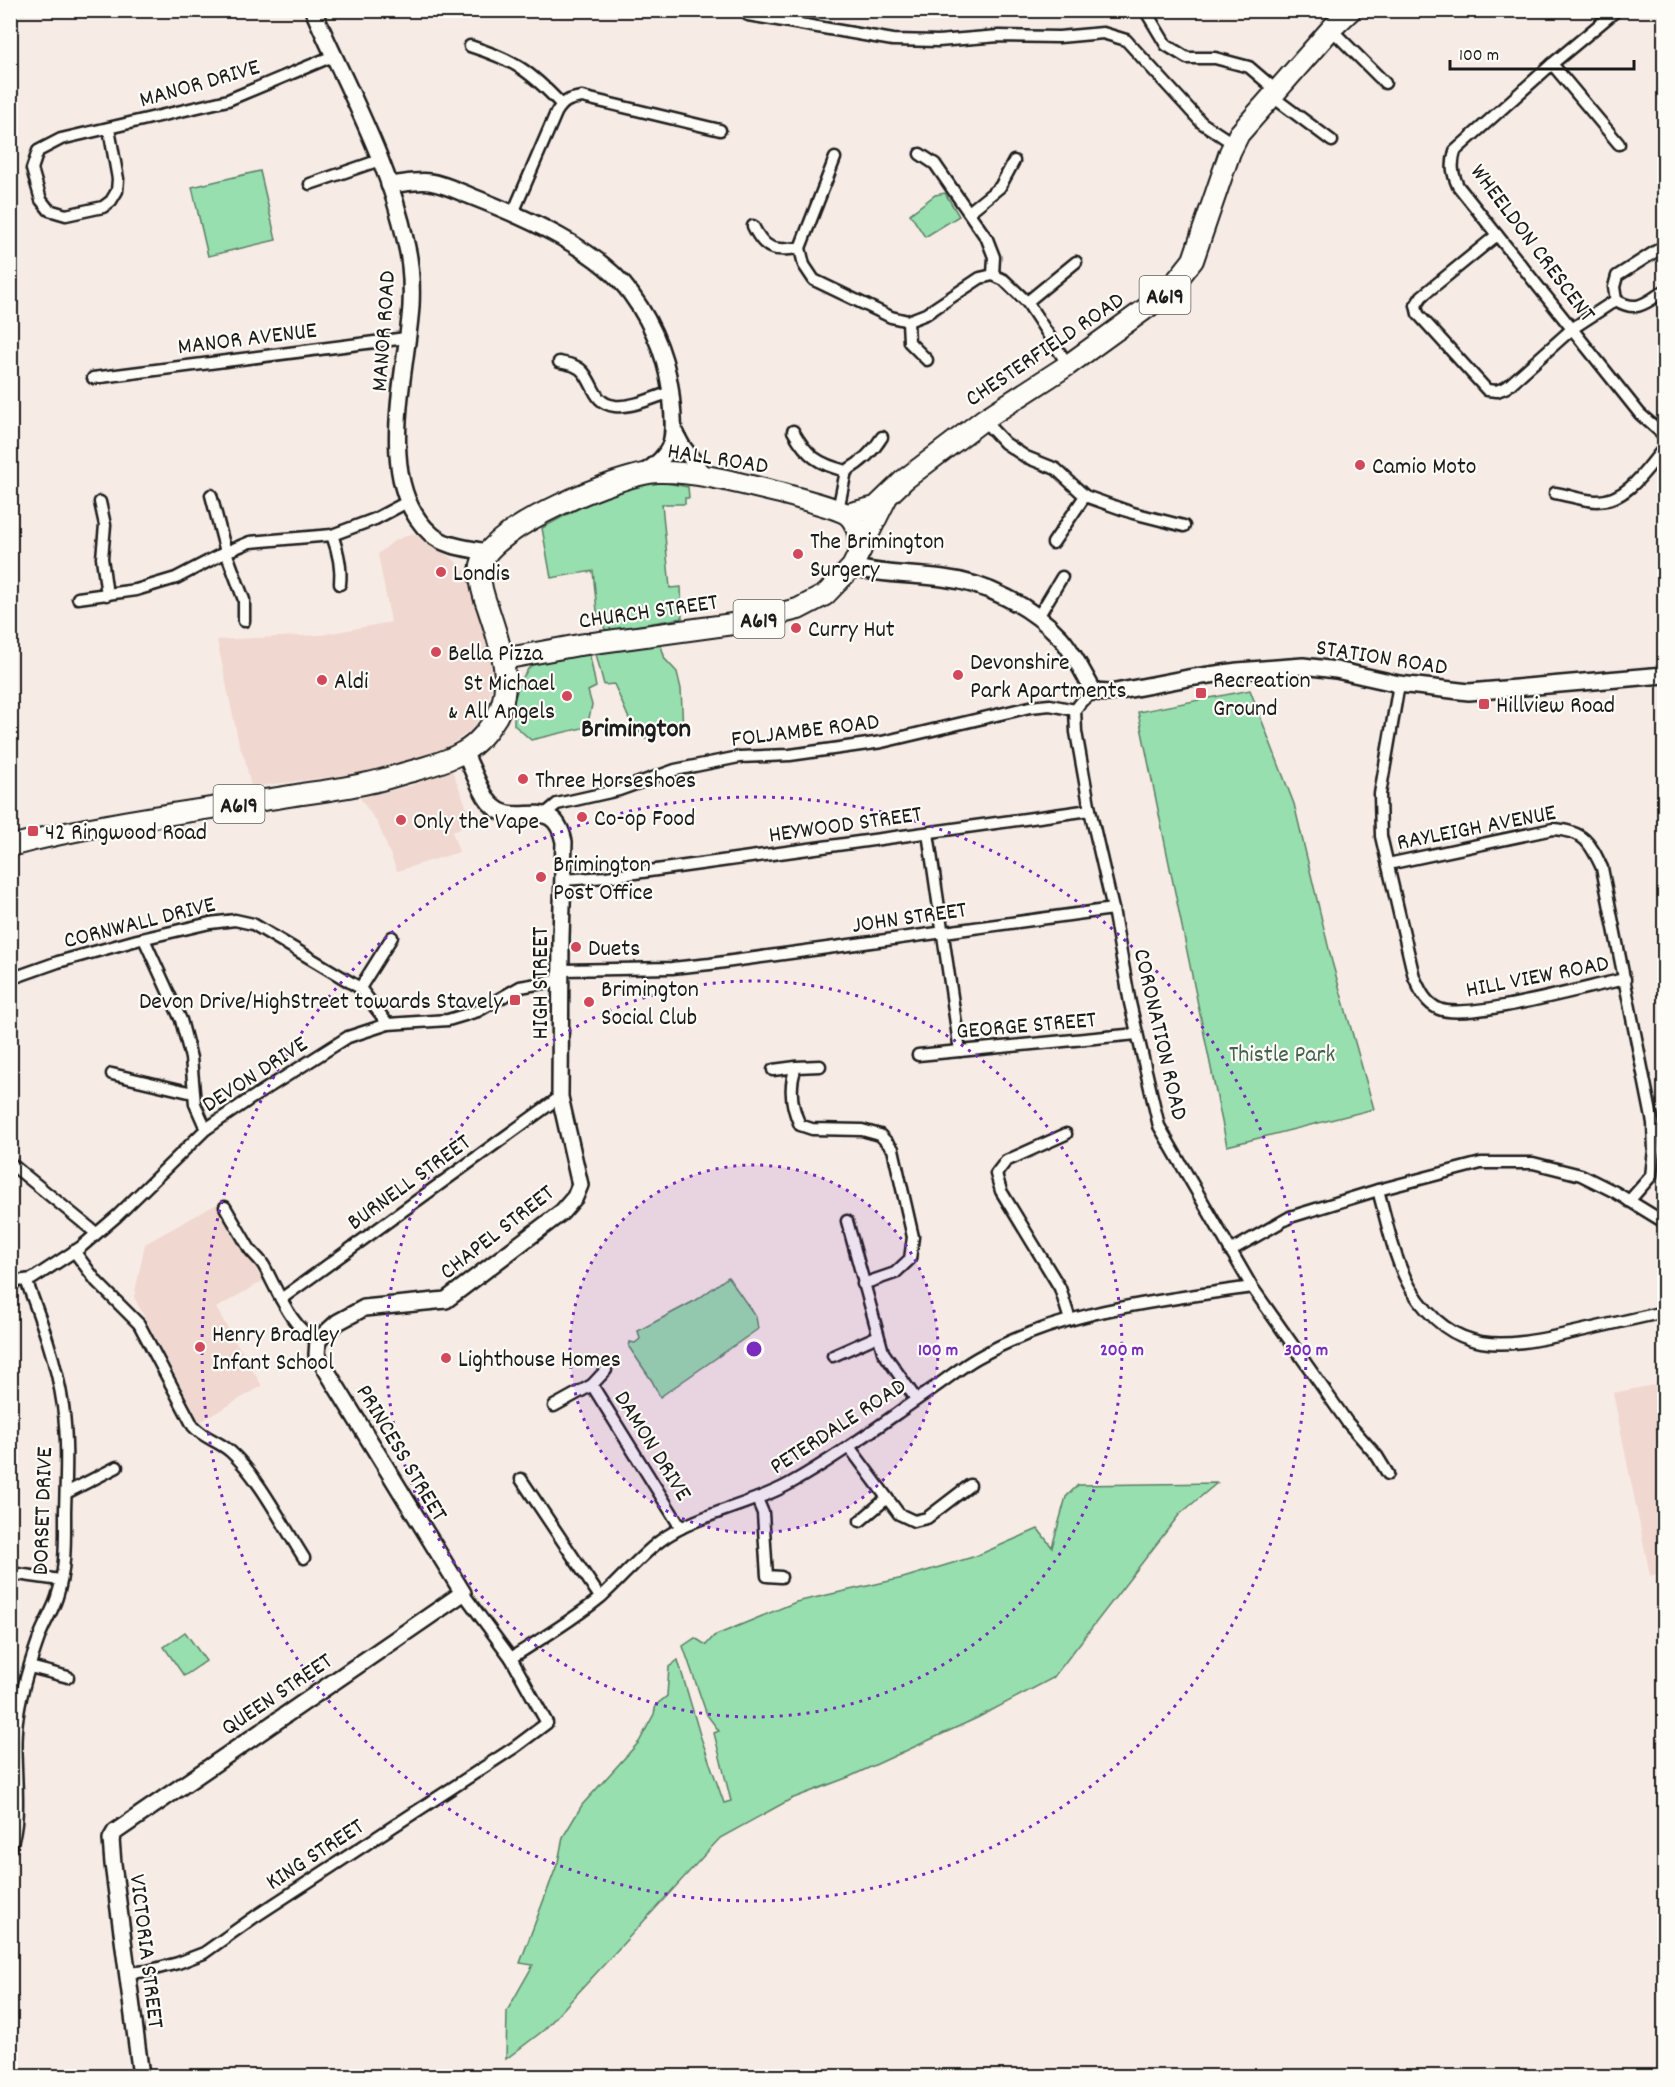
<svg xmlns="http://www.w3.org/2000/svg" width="1675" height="2087" viewBox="0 0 1675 2087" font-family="Dekko,sans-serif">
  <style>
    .built { fill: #f0d7cf }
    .green { fill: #97dfae; stroke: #5a7e65; stroke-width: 1.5 }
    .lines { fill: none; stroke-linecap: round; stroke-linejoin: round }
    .street-casing { stroke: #1c1c1c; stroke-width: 15 }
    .secondary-casing { stroke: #1c1c1c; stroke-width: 20 }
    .highway-casing { stroke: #1c1c1c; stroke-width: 24 }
    .street { stroke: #fdfcf7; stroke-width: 10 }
    .secondary { stroke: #fdfcf7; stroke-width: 15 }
    .highway { stroke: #fdfcf7; stroke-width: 20 }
    .ring { fill: none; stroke: #7b2cbf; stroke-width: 3; stroke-dasharray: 3 6 }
    .poi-dot { fill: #d1495b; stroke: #fdfcf7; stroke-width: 2 }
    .labels { text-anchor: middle; stroke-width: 4.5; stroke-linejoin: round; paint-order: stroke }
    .shield { fill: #fdfcf7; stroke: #605f5e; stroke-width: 1.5 }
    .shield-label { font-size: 22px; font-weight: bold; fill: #1c1c1c }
    .street-label { font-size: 24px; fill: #1c1c1c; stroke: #fdfcf7 }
    .poi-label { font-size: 24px; fill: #1c1c1c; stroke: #fdfcf7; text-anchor: start }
    .park-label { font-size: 24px; fill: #47604f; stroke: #fdfcf7 }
    .quarter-label { font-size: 27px; font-weight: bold; fill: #1c1c1c; stroke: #fdfcf7 }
    .centre { fill: #7b2cbf; stroke: #fdfcf7; stroke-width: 3 }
    .ring-label { font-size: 18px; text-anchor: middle; font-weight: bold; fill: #7b2cbf; stroke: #fdfcf7; stroke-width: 4.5; stroke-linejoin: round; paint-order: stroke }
  </style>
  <rect width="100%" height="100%" fill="#f7ebe5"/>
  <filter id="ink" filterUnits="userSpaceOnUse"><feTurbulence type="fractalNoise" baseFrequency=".0167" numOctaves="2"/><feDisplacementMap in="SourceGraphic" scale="12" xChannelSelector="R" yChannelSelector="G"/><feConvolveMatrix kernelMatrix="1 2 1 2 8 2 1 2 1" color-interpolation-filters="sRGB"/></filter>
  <g filter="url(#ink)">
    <g class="built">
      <path d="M413 533 454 560 465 571 490 653 493 685 484 710 471 730 447 747 376 771 251 787 245 759 239 744 217 640 321 635 391 622 378 554 394 541Z"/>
      <path d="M452 770 473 823 452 831 459 852 397 871 378 824 360 798 410 786Z"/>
      <path d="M217 1204 263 1281 216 1308 262 1386 200 1422 134 1297 145 1244Z"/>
      <path d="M1664 1383V1576L1650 1575 1613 1393Z"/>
    </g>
    <g class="green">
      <path d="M260 171 276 240 208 256 192 187Z"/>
      <path d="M945 193 959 216 925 237 910 214 935 195Z"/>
      <path d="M651 480 688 487 689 498H685V504H662L670 588 681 587 682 618 606 631 597 611 593 571 551 578 542 528 592 501Z"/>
      <path d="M660 642 665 659 677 672 681 689 683 730 645 739 630 721 614 684 604 685 595 650Z"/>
      <path d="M589 651 596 687 588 691 592 705 587 727 531 740 514 725V700L520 682 528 669 539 658Z"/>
      <path d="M1250 690 1294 804 1332 962 1374 1109 1227 1146 1138 712Z"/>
      <path d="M728 1277 756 1317 758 1329 660 1397 652 1381 629 1347 630 1342 635 1343 640 1339 638 1331 698 1299Z"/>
      <path d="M1217 1483 1179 1515 1053 1678 977 1718 849 1777 791 1799 720 1838 544 2030 506 2059 507 2011 533 1965 520 1963 558 1862 563 1837 582 1805 639 1742 654 1714 656 1705 667 1696 669 1667 678 1660 700 1735 724 1803 731 1801 714 1733 719 1731 707 1715 683 1646 695 1638 706 1645 714 1636 796 1602 903 1578 976 1556 1038 1529 1052 1547 1066 1497 1078 1485Z"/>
      <path d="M185 1632 206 1661 184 1676 164 1647Z"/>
    </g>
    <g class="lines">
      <g class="street-casing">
        <g id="street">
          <path d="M749 10 748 15 893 40 938 41 999 36 1059 37 1103 33 1126 40 1202 123 1234 144"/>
          <path d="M1145 10 1166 45 1187 58H1215L1249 67 1277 91"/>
          <path d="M1617 10 1552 64 1455 151C1451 165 1452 173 1458 186L1640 414 1664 435"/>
          <path d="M1331 29 1385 83"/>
          <path d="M470 46C514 60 530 71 561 104"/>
          <path d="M1552 64 1619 144"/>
          <path d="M1273 97 1332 141"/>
          <path d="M109 129 118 179 117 191 111 201 103 207 66 215 49 210 41 200 32 169 38 151 61 139 228 100 333 56"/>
          <path d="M920 154 935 164 987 239 994 257 993 275"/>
          <path d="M835 158 800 248 804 265 814 280 891 317 908 321 926 314 980 278 993 275 1004 280 1027 302 1068 365"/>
          <path d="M310 184 380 160"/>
          <path d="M969 212 1000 187 1014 161"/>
          <path d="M513 213 556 113C563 101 569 99 582 97L720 130"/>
          <path d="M753 226C765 251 774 251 800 248"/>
          <path d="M1497 235 1422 296 1416 305 1418 314 1487 390 1497 391 1507 387 1573 328 1616 300"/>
          <path d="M1616 300 1614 287 1617 276 1664 246"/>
          <path d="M1616 300C1637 313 1646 303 1664 291"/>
          <path d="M1027 302 1076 262"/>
          <path d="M908 321 909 342 927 360"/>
          <path d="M559 362C568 364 578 365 584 373 595 387 594 403 615 406 632 408 655 397 671 392"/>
          <path d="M93 378 406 338"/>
          <path d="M983 420 1005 443 1026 457 1056 469 1085 496 1133 513 1184 526"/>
          <path d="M793 431C807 456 818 464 846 471L838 510"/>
          <path d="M846 471C862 462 873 452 882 437"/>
          <path d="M1555 493C1568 495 1584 501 1597 501 1628 501 1647 468 1664 448"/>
          <path d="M211 495 226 552 244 600V621"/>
          <path d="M100 502 105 525 102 558 107 595"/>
          <path d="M332 535C338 551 342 566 340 584"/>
          <path d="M1053 543 1085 496"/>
          <path d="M78 598 136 590 176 578 226 552 250 542 332 535 375 519 409 501"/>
          <path d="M1038 617 1062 577"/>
          <path d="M1399 684 1380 794 1381 836 1414 977C1420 990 1425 1003 1439 1009 1467 1021 1590 986 1625 979"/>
          <path d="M1094 692 1082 701 1075 710 1076 732 1090 810 1113 909 1130 1003 1159 1126 1252 1287 1347 1422 1377 1456 1388 1474"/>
          <path d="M545 814 557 804 619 790 675 770 739 757 790 755 882 742 1030 707 1050 705 1075 710"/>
          <path d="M928 833 960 1051"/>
          <path d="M1388 864 1553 829C1584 831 1590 842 1602 868L1653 1123 1654 1150 1651 1176 1629 1201"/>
          <path d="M563 880 606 877 1090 810"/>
          <path d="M144 939 181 1020 191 1058 195 1104 206 1129"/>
          <path d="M562 970 672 968 710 964 1113 909"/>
          <path d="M10 979 58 962 137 940 210 923 235 920 253 924 360 988 388 1024"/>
          <path d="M360 988 392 937"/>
          <path d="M918 1055 1137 1034"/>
          <path d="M820 1066 796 1067C789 1086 791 1106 800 1125L812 1129 862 1130 880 1135 893 1149 913 1237 910 1259 895 1273 863 1284"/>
          <path d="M773 1070 796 1067"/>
          <path d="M112 1074 193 1093"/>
          <path d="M1066 1134 1006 1161 996 1174 1001 1191 1060 1288 1070 1320"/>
          <path d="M10 1163 96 1233"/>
          <path d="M1378 1190C1387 1222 1394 1260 1411 1289 1454 1357 1503 1348 1571 1333 1602 1326 1633 1319 1664 1312"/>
          <path d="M225 1207C233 1221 241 1234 249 1248 253 1254 260 1259 264 1266 276 1287 293 1333 318 1340"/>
          <path d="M847 1221 883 1352 916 1399"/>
          <path d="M74 1251 97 1282 139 1324 193 1426C203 1438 219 1441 231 1452 258 1476 284 1527 304 1558"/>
          <path d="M1230 1251 1290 1217 1378 1190 1481 1163H1533L1581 1175 1615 1192 1664 1222"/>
          <path d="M10 1282 32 1279 81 1247 117 1216 206 1129 247 1101 348 1037 388 1024 448 1020 478 1011 520 987 561 980"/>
          <path d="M281 1299 560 1097"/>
          <path d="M833 1356 878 1336"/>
          <path d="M592 1385 681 1528"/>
          <path d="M554 1406 592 1385 606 1370"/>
          <path d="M850 1448 899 1514 914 1521 927 1518 970 1485"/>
          <path d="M521 1479 600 1597"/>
          <path d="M66 1493 117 1467"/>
          <path d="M757 1499 763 1513 767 1576 781 1577"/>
          <path d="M860 1521 886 1499"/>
          <path d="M10 1573 60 1580"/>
          <path d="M511 1658C541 1639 573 1620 601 1597 621 1579 639 1557 660 1541 696 1514 749 1506 789 1484 839 1456 885 1421 932 1389 947 1379 961 1367 977 1358 1061 1310 1158 1301 1252 1287"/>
          <path d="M30 1667 68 1677"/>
          <path d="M10 1849C25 1813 10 1756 18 1714 22 1687 31 1660 40 1635 45 1622 53 1610 57 1597 66 1570 65 1540 65 1511 66 1477 68 1441 63 1406 57 1363 41 1320 26 1280"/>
          <path d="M128 1973 147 1971 178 1963 204 1953 256 1916 515 1747 547 1723 511 1658 463 1593"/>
        </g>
      </g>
      <g class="secondary-casing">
        <g id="secondary">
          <path d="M313 10C346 86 389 161 406 243 411 263 412 285 411 306 407 372 373 483 431 534 445 547 468 548 486 552"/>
          <path d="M389 185C402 184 418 180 430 182 444 184 460 192 473 197 524 217 599 249 631 294 655 327 669 363 672 404 675 438 675 454 643 473"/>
          <path d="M675 433 682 446 705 477"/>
          <path d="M852 567C882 575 913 574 943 578 986 583 1031 606 1060 637 1073 651 1084 675 1094 692L1110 693 1188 678 1238 671 1303 666 1336 670 1399 684 1469 692 1664 675"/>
          <path d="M141 2076 113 1864 111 1839 115 1832 463 1593 317 1355 318 1340 338 1322 364 1308 446 1300 562 1212 575 1197 580 1185 560 1097 561 937 564 842C553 790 516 833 490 803 481 793 471 765 464 752"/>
        </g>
      </g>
      <g class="highway-casing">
        <g id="highway">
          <path d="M847 514 876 507 904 480 983 420 1068 365 1166 294 1193 260 1230 152 1239 134 1331 29 1351 10"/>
          <path d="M503 659 579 645 740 623 798 609 825 595 852 567 886 499"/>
          <path d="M10 846C106 821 205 810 302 794 324 791 346 788 368 783 384 780 400 774 416 770 432 765 449 761 463 752 478 744 488 730 497 716 515 683 499 642 488 608 483 595 478 579 481 565 489 528 622 473 658 472 698 471 746 485 784 494 797 498 839 508 848 515 858 524 859 539 860 551"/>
        </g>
      </g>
      <use href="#street" class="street"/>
      <use href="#secondary" class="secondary"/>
      <use href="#highway" class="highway"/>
    </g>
  </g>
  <circle cx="754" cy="1349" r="184" fill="#7b2cbf" fill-opacity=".12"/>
  <g class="ring">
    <circle cx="754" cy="1349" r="184"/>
    <circle cx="754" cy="1349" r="368"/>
    <circle cx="754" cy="1349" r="552"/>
  </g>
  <g class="poi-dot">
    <circle cx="1360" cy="465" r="6"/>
    <circle cx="798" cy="554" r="6"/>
    <circle cx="441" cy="572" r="6"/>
    <circle cx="796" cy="628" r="6"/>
    <circle cx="436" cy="652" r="6"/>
    <circle cx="958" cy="675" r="6"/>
    <circle cx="322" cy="680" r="6"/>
    <rect x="1195" y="687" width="12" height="12" rx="3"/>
    <circle cx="567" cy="696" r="6"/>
    <rect x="1478" y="698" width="12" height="12" rx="3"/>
    <circle cx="523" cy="779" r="6"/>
    <circle cx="582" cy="817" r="6"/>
    <circle cx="401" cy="820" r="6"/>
    <rect x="27" y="825" width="12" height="12" rx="3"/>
    <circle cx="541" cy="877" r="6"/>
    <circle cx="576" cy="947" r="6"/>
    <rect x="509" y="994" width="12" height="12" rx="3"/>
    <circle cx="589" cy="1002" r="6"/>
    <circle cx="200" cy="1347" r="6"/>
    <circle cx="446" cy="1358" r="6"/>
  </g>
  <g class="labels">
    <g class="shield">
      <rect x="1139.5" y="276" width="51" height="38" rx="4.5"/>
      <rect x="733.5" y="600" width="51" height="38" rx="4.5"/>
      <rect x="213.5" y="785" width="51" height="38" rx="4.5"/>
    </g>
    <g class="shield-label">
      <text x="1165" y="303">A619</text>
      <text x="759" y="627">A619</text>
      <text x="239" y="812">A619</text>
    </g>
    <g class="street-label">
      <text transform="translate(199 82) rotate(-16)" y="8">MANOR DRIVE</text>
      <text transform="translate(1534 242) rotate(53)" y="8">WHEELDON CRESCENT</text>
      <text transform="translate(382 331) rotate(-86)" y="8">MANOR ROAD</text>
      <text transform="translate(247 337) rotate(-7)" y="8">MANOR AVENUE</text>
      <text transform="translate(1044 348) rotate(-34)" y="8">CHESTERFIELD ROAD</text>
      <text transform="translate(718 457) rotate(9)" y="8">HALL ROAD</text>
      <text transform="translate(648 610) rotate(-8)" y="8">CHURCH STREET</text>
      <text transform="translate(1382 656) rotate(9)" y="8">STATION ROAD</text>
      <text transform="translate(805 729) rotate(-7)" y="8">FOLJAMBE ROAD</text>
      <text transform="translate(845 823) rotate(-8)" y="8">HEYWOOD STREET</text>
      <text transform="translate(1476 826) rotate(-11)" y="8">RAYLEIGH AVENUE</text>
      <text transform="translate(909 916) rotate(-8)" y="8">JOHN STREET</text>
      <text transform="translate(139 921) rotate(-14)" y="8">CORNWALL DRIVE</text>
      <text transform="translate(1537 975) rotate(-11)" y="8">HILL VIEW ROAD</text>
      <text transform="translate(539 983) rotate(-90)" y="8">HIGH STREET</text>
      <text transform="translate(1026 1024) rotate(-5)" y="8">GEORGE STREET</text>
      <text transform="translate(1162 1034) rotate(77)" y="8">CORONATION ROAD</text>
      <text transform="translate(254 1073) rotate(-33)" y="8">DEVON DRIVE</text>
      <text transform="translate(408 1181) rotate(-36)" y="8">BURNELL STREET</text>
      <text transform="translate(496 1231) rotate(-38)" y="8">CHAPEL STREET</text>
      <text transform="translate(837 1425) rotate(-33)" y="8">PETERDALE ROAD</text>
      <text transform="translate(654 1445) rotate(58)" y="8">DAMON DRIVE</text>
      <text transform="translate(403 1452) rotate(59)" y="8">PRINCESS STREET</text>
      <text transform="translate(41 1511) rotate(-88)" y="8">DORSET DRIVE</text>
      <text transform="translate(276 1693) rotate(-34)" y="8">QUEEN STREET</text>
      <text transform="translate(314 1853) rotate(-33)" y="8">KING STREET</text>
      <text transform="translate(148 1951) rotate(83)" y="8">VICTORIA STREET</text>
    </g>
    <g class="poi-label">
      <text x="1372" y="473">Camio Moto</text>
      <text x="810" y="548">The Brimington<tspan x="810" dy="28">Surgery</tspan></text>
      <text x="453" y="580">Londis</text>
      <text x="808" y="636">Curry Hut</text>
      <text x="448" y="660">Bella Pizza</text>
      <text x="970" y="669">Devonshire<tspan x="970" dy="28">Park Apartments</tspan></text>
      <text x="1213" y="687">Recreation<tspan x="1213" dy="28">Ground</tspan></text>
      <text x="334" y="688">Aldi</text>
      <text x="555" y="690" text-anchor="end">St Michael<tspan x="555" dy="28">&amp; All Angels</tspan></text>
      <text x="1496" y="712">Hillview Road</text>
      <text x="535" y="787">Three Horseshoes</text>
      <text x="594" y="825">Co-op Food</text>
      <text x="413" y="828">Only the Vape</text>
      <text x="45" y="839">42 Ringwood Road</text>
      <text x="553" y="871">Brimington<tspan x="553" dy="28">Post Office</tspan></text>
      <text x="588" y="955">Duets</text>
      <text x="601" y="996">Brimington<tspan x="601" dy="28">Social Club</tspan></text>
      <text x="503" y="1008" text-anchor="end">Devon Drive/HighStreet towards Stavely</text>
      <text x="212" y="1341">Henry Bradley<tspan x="212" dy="28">Infant School</tspan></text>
      <text x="458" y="1366">Lighthouse Homes</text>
    </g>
    <g class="park-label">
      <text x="1282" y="1061">Thistle Park</text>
    </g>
    <g class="quarter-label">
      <text x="636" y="736">Brimington</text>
    </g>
  </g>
  <circle cx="754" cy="1349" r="9" class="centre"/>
  <g class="ring-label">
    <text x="938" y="1355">100 m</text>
    <text x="1122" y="1355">200 m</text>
    <text x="1306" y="1355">300 m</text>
  </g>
  <rect width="1675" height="2087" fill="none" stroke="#fdfcf7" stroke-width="36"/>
  <rect x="18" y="18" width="1639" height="2051" fill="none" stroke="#1c1c1c" stroke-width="2" filter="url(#ink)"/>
  <path d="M1450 60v9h184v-9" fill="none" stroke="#1c1c1c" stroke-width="3"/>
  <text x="1459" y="60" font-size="18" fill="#1c1c1c" stroke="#fdfcf7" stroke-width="4.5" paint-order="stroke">100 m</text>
</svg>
